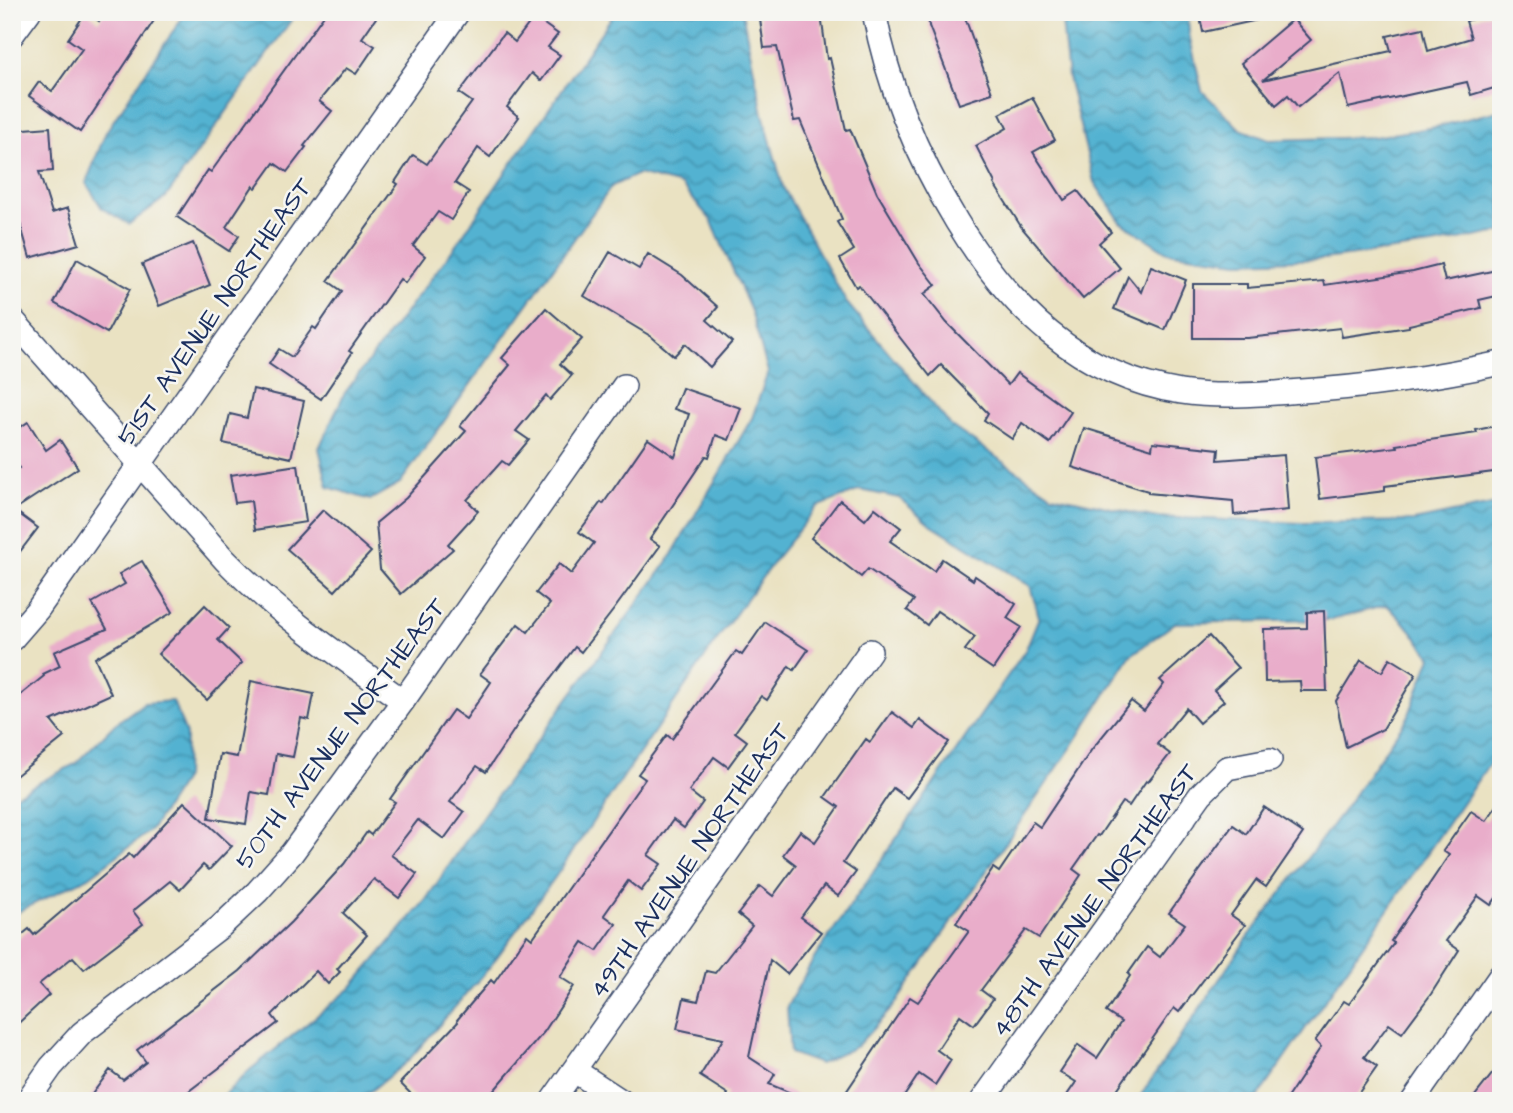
<svg xmlns="http://www.w3.org/2000/svg" width="1513" height="1113" viewBox="0 0 1513 1113" font-family="'Architects Daughter',sans-serif">
  <style>
    .water { fill: url(#water-waves); stroke: #367098; stroke-width: 2 }
    .building { fill: #e9adca }
    .lines { fill: none; stroke-linecap: round; stroke-linejoin: round }
    .minor-casing { stroke: #3a4a6d; stroke-width: 26 }
    .minor { stroke: #fff; stroke-width: 23 }
    .labels { text-anchor: middle; stroke-width: 5; stroke-linejoin: round; paint-order: stroke }
    .street-label { font-size: 26px; fill: #1b2f5e; stroke: #f6f6f2 }
  </style>
  <defs>
    <pattern id="water-waves" width="16" height="10" patternUnits="userSpaceOnUse" patternTransform="scale(1.75)"><rect width="16" height="10" fill="#52b2d1"/><path d="M0 5q4-4 8 0t8 0" fill="none" stroke="#4391ad"/></pattern>
  </defs>
  <rect width="100%" height="100%" fill="#f6f6f2"/>
  <filter id="ink" filterUnits="userSpaceOnUse"><feTurbulence type="fractalNoise" baseFrequency=".0143" numOctaves="2"/><feDisplacementMap in="SourceGraphic" scale="14" xChannelSelector="R" yChannelSelector="G"/><feConvolveMatrix kernelMatrix="1 2 1 2 8 2 1 2 1" color-interpolation-filters="sRGB"/></filter>
  <filter id="wash" filterUnits="userSpaceOnUse"><feTurbulence type="fractalNoise" baseFrequency=".00686" numOctaves="4" result="noise"/><feDisplacementMap in="SourceGraphic" scale="28" xChannelSelector="R" yChannelSelector="G"/><feGaussianBlur stdDeviation="1.57" result="paint"/><feColorMatrix in="noise" values="0 0 0 0 0 0 0 0 0 0 0 0 0 0 0 0 0 1.4 0 .05"/><feComposite in="paint" operator="in"/></filter>
  <g filter="url(#wash)">
    <rect width="100%" height="100%" fill="#eae2c2"/>
    <g class="water">
      <path d="M186 12H297L166 197 129 224 102 208 86 183 106 132Z"/>
      <path d="M615 12H742L763 114 783 187 846 302 951 426 1052 495 1152 517 1302 523 1414 521 1501 503V747L1255 1101H1137L1246 940 1345 808 1408 717 1431 657 1410 629 1387 605 1331 620 1175 623 1130 656 1073 745 893 1007 857 1046 820 1064 790 1053 787 1006 815 957 1026 649 1039 617 1030 586 929 523 899 498 860 490 817 507 780 553 716 641 556 876 489 968 408 1061 358 1101H218L250 1070 351 988 425 901 486 811 668 561 752 418 768 372 751 311 711 220 681 185 638 174 612 186 400 483 370 500 328 487 319 448 344 394 454 248Z"/>
      <path d="M1061 12H1188L1189 34 1202 91 1240 129 1269 140 1374 137 1436 127 1501 110V232L1432 245 1323 259 1238 262 1167 252 1121 222 1094 182 1068 77Z"/>
      <path d="M173 701 186 734 185 778 151 830 89 877 21 910 12 918V797L75 764 115 724 144 703Z"/>
    </g>
    <g id="blocks">
      <g class="building">
        <path d="M86 12 99 21 104 12H145L155 19 80 132 29 96 39 82 52 91 82 49 68 39Z"/>
        <path d="M326 12H380L362 38 375 46 356 74 346 68 319 101 332 111 304 146 306 147 287 172 274 163 256 188 253 186 226 227 239 236 229 251 177 217 208 170 211 172Z"/>
        <path d="M759 12H810V16L821 15 827 59 830 58 846 130 850 129 877 193 919 263 936 285 924 294 947 323 1008 385 1017 373 1071 412 1050 443 1022 423 1012 439 984 420 988 413 941 365 930 376 859 285 856 287 840 259 854 250 837 222 842 219 800 120 794 121 777 47 764 48Z"/>
        <path d="M928 12H963L992 93 959 104 929 26Z"/>
        <path d="M1199 12H1257L1258 20 1203 32Z"/>
        <path d="M1494 12H1501V86L1471 95 1467 82 1348 108 1340 73 1298 107 1288 95 1276 105 1241 63 1293 19 1311 40 1263 80 1391 51 1387 36 1423 28 1428 51 1471 38 1466 21Z"/>
        <path d="M534 17 558 34 548 47 560 55 541 81 532 73 507 107 519 117 490 157 478 148 455 183 469 192 451 220 438 212 413 246 425 256 405 283 400 279 349 351 352 353 321 399 269 364 279 349 292 357 313 327 316 329 342 291 328 281 398 184 395 182 413 155 427 164 472 102 459 93 504 33 515 42Z"/>
        <path d="M1032 97 1055 140 1033 152 1064 200 1078 191 1111 232 1099 243 1120 268 1083 299 1022 228 994 184 995 183 976 146 1007 128 1000 114Z"/>
        <path d="M50 127 53 171 39 172 52 213 68 208 79 244 30 258 20 223 12 225V130Z"/>
        <path d="M193 243 210 285 159 306 142 264Z"/>
        <path d="M610 252 639 269 648 254 682 275 718 307 707 320 732 342 710 367 685 344 674 356 652 337 584 296Z"/>
        <path d="M77 259 130 289 107 333 54 303Z"/>
        <path d="M1441 265 1445 281 1501 269V295L1479 300 1481 308 1409 325V327L1342 337 1340 328 1247 338H1193V284H1247V288L1324 281 1325 285 1413 272Z"/>
        <path d="M1151 266 1186 280 1165 330 1114 309 1128 276 1141 292Z"/>
        <path d="M546 308 582 339 560 364 572 375 550 400 546 395 516 431 529 440 508 465 502 461 467 500 478 511 448 544 453 549 401 594 380 569 376 523 406 498 466 431 460 426 510 365 502 358Z"/>
        <path d="M682 388 741 408 729 440 716 435 709 457 706 456 650 539 660 546 615 608 581 652 575 647 528 709 486 772 477 766 450 802 464 812 444 839 418 820 391 855 417 874 399 898 374 879 343 913 367 935 337 969 340 972 328 984 316 971 272 1015 278 1023 189 1091 196 1101H87L110 1070 123 1080 146 1062 137 1050 240 971 291 922 344 864 367 832 371 835 395 802 390 799 453 710 466 719 491 682 480 674 518 624 528 632 550 604 536 593 559 564 571 574 594 543 579 532 601 502 603 504 648 439 675 457 689 414 674 409Z"/>
        <path d="M253 389 304 401 291 458 223 443 230 414 247 418Z"/>
        <path d="M28 422 46 450 60 440 78 468 14 510 38 528 12 562V472L19 468 12 458V433Z"/>
        <path d="M1501 425V471L1385 486V491L1320 499 1315 457 1397 447 1396 445 1477 433 1476 430Z"/>
        <path d="M1084 428 1152 449 1153 442 1219 449 1218 460 1284 455 1288 510 1234 515 1233 501 1148 493V491L1072 467Z"/>
        <path d="M298 465 306 522 255 530 251 501 235 503 230 475Z"/>
        <path d="M840 500 865 520 875 508 901 528 890 541 934 571 942 559 973 580 975 576 1016 604 1007 618 1021 627 993 669 965 650 975 637 937 611 927 625 907 610 914 600 868 569 861 577 811 538Z"/>
        <path d="M323 510 371 552 335 591 287 549Z"/>
        <path d="M142 561 173 612 95 658 111 694 51 721 64 737 12 779V702L44 676 43 674 60 666 54 652 107 629 92 603 125 584 119 574Z"/>
        <path d="M205 605 229 628 218 640 242 663 207 700 158 654Z"/>
        <path d="M1324 611 1327 691H1301L1300 681 1265 682 1264 629 1307 628V612Z"/>
        <path d="M765 622 808 650 794 670 789 666 767 700 761 696 735 732 747 741 728 767 714 757 689 791 703 802 684 828 673 820 648 855 661 864 641 891 628 881 604 915 616 924 597 951 583 942 560 977 574 986 544 1032 485 1101H418L400 1083 458 1022 457 1020 491 980 494 983 527 935 532 939 645 779 638 774 667 735 672 739 736 651 742 655Z"/>
        <path d="M1209 636 1238 668 1214 690 1224 701 1199 723 1186 708 1157 744 1170 754 1148 782 1146 781 1129 806 1122 802 1099 836 1097 835 1073 869 1081 875 1039 938 1026 930 981 990 993 999 974 1025 960 1015 937 1050 951 1060 935 1085 919 1074 901 1101H840L910 997 918 1002 969 931 956 923 993 868 999 872 1033 822 1040 827 1092 749 1131 701 1144 711 1164 684 1160 680Z"/>
        <path d="M1390 658 1416 674 1383 729 1346 747 1336 701 1361 660 1382 672Z"/>
        <path d="M251 681 314 694 309 720 301 718 293 757 276 754 269 795 251 792 246 824 209 818 220 754 237 757Z"/>
        <path d="M892 712 914 728 920 720 949 742 907 798 893 788 843 863 856 872 838 896 824 886 801 917 821 932 787 974 770 960 749 1057 775 1074 769 1084 810 1101H724L728 1094 700 1076 723 1039 677 1029 684 998 698 1001 706 971 715 973 752 926 738 914 760 886 773 896 796 865 783 855 800 831 815 842 839 807 825 797 866 739 870 742Z"/>
        <path d="M1501 800V891L1491 905 1478 896 1446 941 1459 950 1431 994 1402 1033 1389 1024 1364 1057 1377 1067 1353 1101H1285L1321 1047 1315 1041 1344 1001 1349 1004 1394 943 1391 941 1449 855 1443 851 1471 811 1486 821Z"/>
        <path d="M184 802 232 846 209 870 203 865 180 890 170 881 133 911 143 924 84 969 73 957 39 984 49 995 12 1029V943L29 929 34 935 129 854 133 858Z"/>
        <path d="M1264 807 1303 833 1266 887 1256 880 1231 915 1245 925 1179 1012 1174 1008 1109 1101H1063L1076 1082 1060 1072 1078 1045 1097 1058 1121 1022 1106 1012 1130 976 1128 974 1147 947 1160 957 1185 924 1169 913 1233 825 1246 834Z"/>
        <path d="M1501 1063V1101H1471Z"/>
      </g>
    </g>
  </g>
  <g filter="url(#ink)">
    <use href="#blocks" fill-opacity="0" stroke="#3a4a6d" stroke-width="2"/>
    <g class="lines">
      <g class="minor-casing">
        <g id="minor">
          <path d="M874 12C888 87 918 158 957 222 1009 307 1078 376 1181 392 1221 398 1262 394 1302 391 1369 387 1435 377 1501 363"/>
          <path d="M12 35 29 12"/>
          <path d="M12 319 225 560C279 615 340 656 403 701"/>
          <path d="M12 639 38 609 458 12"/>
          <path d="M575 1071 621 1101"/>
          <path d="M27 1101 51 1067 82 1033 220 927 257 892 292 853 403 701 624 386"/>
          <path d="M552 1101 870 651"/>
          <path d="M982 1101 1201 794 1227 768 1270 760"/>
          <path d="M1413 1101 1501 975"/>
        </g>
      </g>
      <use href="#minor" class="minor"/>
    </g>
  </g>
  <g class="labels">
    <g class="street-label">
      <text transform="translate(214 311) rotate(-55)" y="9">51ST AVENUE NORTHEAST</text>
      <text transform="translate(340 733) rotate(-53)" y="9">50TH AVENUE NORTHEAST</text>
      <text transform="translate(689 860) rotate(-55)" y="9">49TH AVENUE NORTHEAST</text>
      <text transform="translate(1094 900) rotate(-54)" y="9">48TH AVENUE NORTHEAST</text>
    </g>
  </g>
  <rect width="1513" height="1113" fill="none" stroke="#f6f6f2" stroke-width="42"/>
</svg>
